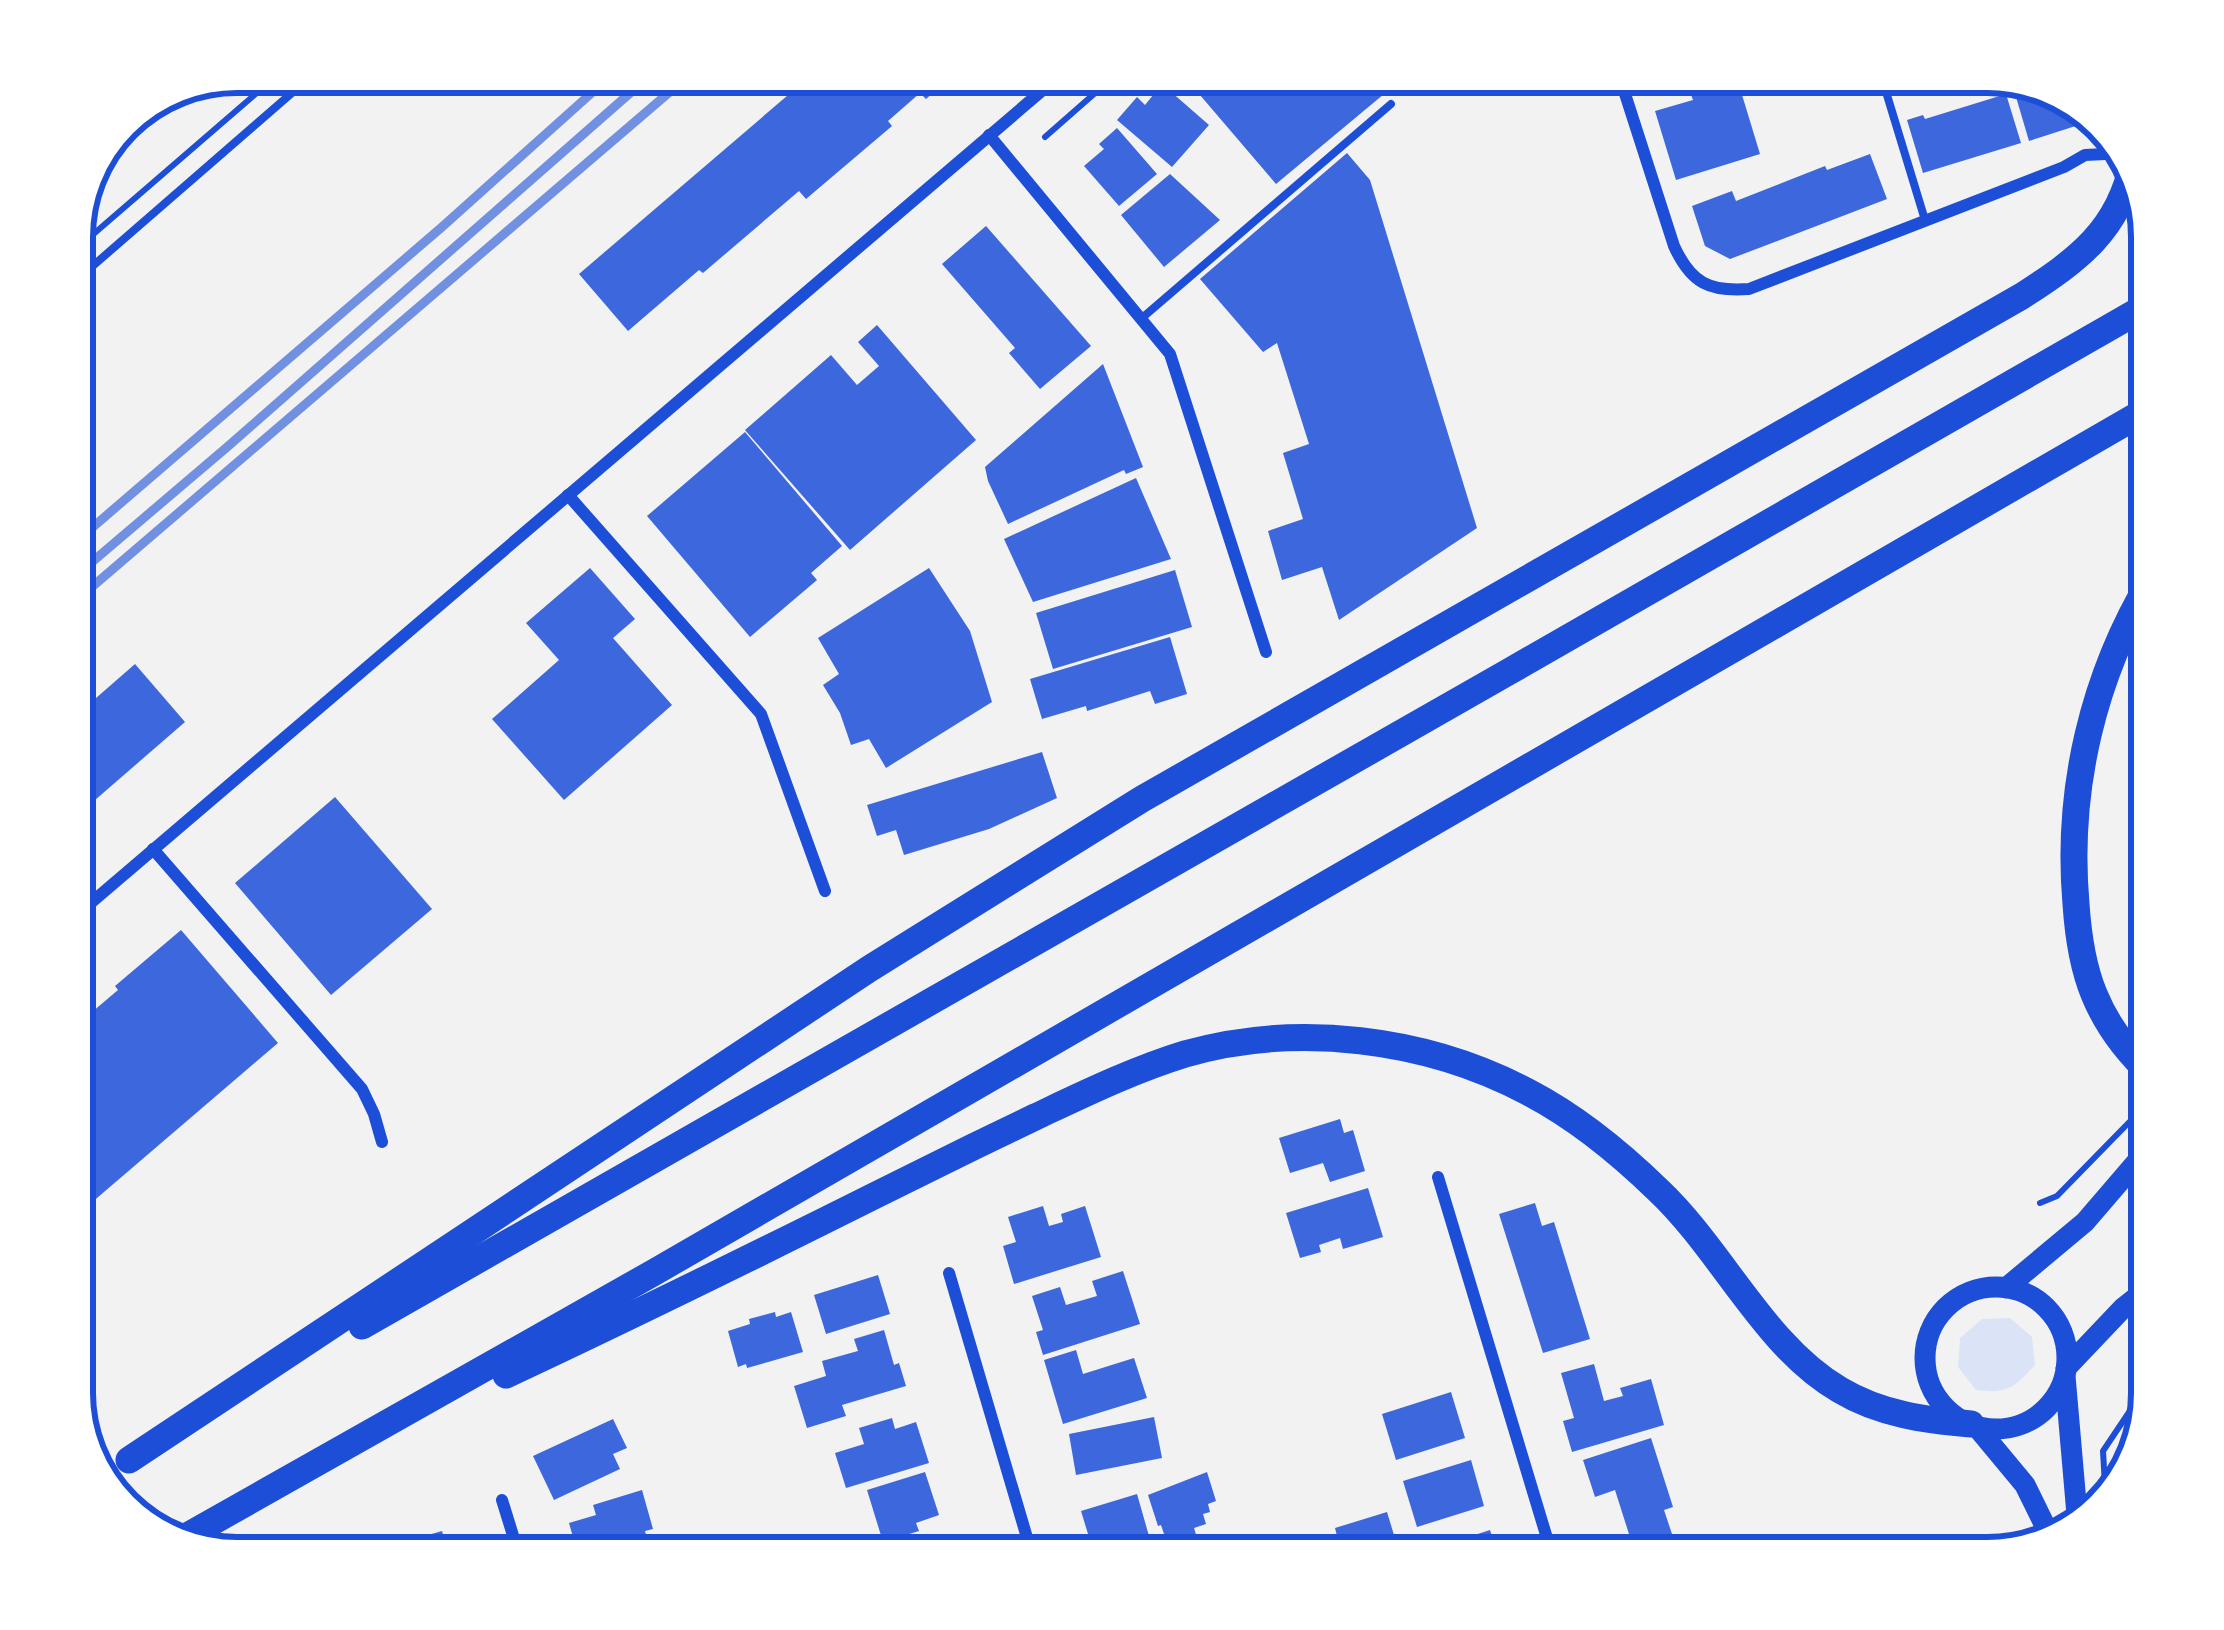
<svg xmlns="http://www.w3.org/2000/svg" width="2224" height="1630" viewBox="0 0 2224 1630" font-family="'Sofia Sans Condensed',sans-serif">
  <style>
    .green { fill: #dbe4f7 }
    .building { fill: #3d67dc }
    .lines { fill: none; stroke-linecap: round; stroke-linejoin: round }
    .path { stroke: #1d4ed8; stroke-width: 6 }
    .service { stroke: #1d4ed8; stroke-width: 8 }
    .minor { stroke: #1d4ed8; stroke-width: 12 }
    .secondary { stroke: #1d4ed8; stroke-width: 21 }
    .motorway { stroke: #1d4ed8; stroke-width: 27 }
    .rail { stroke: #7290e2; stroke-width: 9 }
    .rim { fill: none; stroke: #1d4ed8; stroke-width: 6 }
  </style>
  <rect width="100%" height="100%" fill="#f2f2f2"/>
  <path class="green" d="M2010 1318 2032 1337 2035 1365C2014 1388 2008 1394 1976 1390L1958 1367 1960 1338 1982 1319Z"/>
  <g class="building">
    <path d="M815 72H957L926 99 920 93 888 121 892 126 806 199 799 191 703 273 699 270 628 331 579 274Z"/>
    <path d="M1184 72H1219L1233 88 1252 72H1395L1402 79 1276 184 1182 74Z"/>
    <path d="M1683 72H1754L1732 80 1735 86 1739 85 1760 154 1676 180 1655 111 1693 100Z"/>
    <path d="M2011 80 2087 106 2092 112 2088 122 2029 141Z"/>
    <path d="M1162 84 1209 125 1172 167 1117 120 1137 97 1145 105Z"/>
    <path d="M2006 94 2021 143 1923 173 1907 120 1923 115 1925 119Z"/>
    <path d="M1117 128 1157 174 1119 206 1084 166 1104 149 1099 144Z"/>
    <path d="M1347 153 1370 180 1477 528 1339 620 1322 567 1282 580 1268 531 1303 519 1283 453 1309 444 1277 343 1263 352 1200 279Z"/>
    <path d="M1870 154 1887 199 1730 259 1705 246 1692 206 1732 191 1736 201 1825 166 1827 170Z"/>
    <path d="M1170 174 1220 220 1164 267 1121 215Z"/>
    <path d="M986 226 1091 346 1040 389 1009 353 1015 348 942 264Z"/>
    <path d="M877 325 976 440 850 550 745 430 831 355 857 385 879 366 858 342Z"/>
    <path d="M1103 364 1143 467 1126 474 1124 470 1008 524 988 481 985 467Z"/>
    <path d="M745 432 842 546 811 573 817 580 750 637 647 516Z"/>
    <path d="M1136 478 1171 559 1033 602 1004 539Z"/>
    <path d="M590 568 635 619 613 638 672 705 564 800 492 719 559 660 526 623Z"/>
    <path d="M929 568 970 631 992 702 886 768 869 739 851 745 840 713 823 685 839 674 818 638Z"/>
    <path d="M1175 570 1192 627 1053 669 1036 613Z"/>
    <path d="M1170 637 1187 694 1155 704 1150 691 1087 711 1086 706 1042 719 1030 679Z"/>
    <path d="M135 664 185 722 72 820V719Z"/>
    <path d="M1042 752 1057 798 989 829 904 855 896 830 877 836 867 805Z"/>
    <path d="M335 797 432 909 331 995 235 883Z"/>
    <path d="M181 930 278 1043 83 1210 72 1197V1029L118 990 115 986Z"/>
    <path d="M1340 1119 1344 1133 1353 1130 1365 1171 1330 1182 1323 1163 1290 1173 1279 1138Z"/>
    <path d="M1368 1188 1383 1237 1343 1249 1340 1238 1319 1245 1321 1252 1300 1258 1286 1213Z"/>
    <path d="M1535 1203 1542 1226 1554 1222 1590 1339 1543 1353 1499 1214Z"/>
    <path d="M1043 1206 1049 1226 1063 1222 1061 1214 1085 1206 1101 1257 1014 1284 1003 1246 1016 1242 1008 1217Z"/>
    <path d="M1123 1271 1140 1324 1043 1355 1036 1332 1043 1330 1032 1296 1060 1287 1066 1305 1097 1296 1092 1281Z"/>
    <path d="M878 1275 890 1314 826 1334 814 1295Z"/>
    <path d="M775 1312 776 1317 791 1312 803 1352 747 1368 746 1364 738 1367 728 1331 750 1324 749 1319Z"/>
    <path d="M884 1330 894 1365 899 1363 906 1386 842 1405 846 1416 807 1428 794 1386 826 1376 822 1361 858 1351 854 1339Z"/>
    <path d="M1076 1350 1083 1374 1134 1358 1147 1398 1063 1424 1044 1360Z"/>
    <path d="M1594 1364 1604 1401 1623 1396 1620 1388 1651 1379 1664 1425 1572 1452 1563 1421 1574 1418 1561 1373Z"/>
    <path d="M1451 1392 1465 1438 1396 1460 1382 1414Z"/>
    <path d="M1154 1417 1162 1458 1076 1475 1069 1434Z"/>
    <path d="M892 1418 895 1429 916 1422 929 1463 846 1488 835 1453 864 1444 859 1428Z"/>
    <path d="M613 1419 627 1448 613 1454 620 1469 554 1500 533 1456Z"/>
    <path d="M1651 1438 1673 1507 1664 1510 1674 1540 1635 1553 1615 1490 1595 1497 1583 1460Z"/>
    <path d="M1471 1460 1484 1506 1417 1527 1403 1481Z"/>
    <path d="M925 1472 939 1515 916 1523 919 1531 883 1542 867 1490Z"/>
    <path d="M1207 1472 1216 1501 1208 1504 1210 1512 1203 1514 1206 1524 1194 1528 1203 1557 1166 1558 1160 1538 1165 1537 1161 1525 1158 1526 1148 1495Z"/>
    <path d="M642 1490 653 1529 645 1531 650 1549 618 1558H579L569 1523 596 1515 593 1505Z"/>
    <path d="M1137 1494 1149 1536 1124 1543 1123 1537 1092 1547 1081 1511Z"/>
    <path d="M1387 1512 1401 1558H1333L1327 1539 1337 1536 1335 1528Z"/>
    <path d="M1490 1530 1499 1558H1424L1422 1552Z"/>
    <path d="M442 1531 450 1558H378L375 1550Z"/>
    <path d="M1960 1546 1964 1558H1927L1926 1557Z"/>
  </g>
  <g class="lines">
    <g class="path">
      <path d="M1045 137 1119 72"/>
      <path d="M75 222V250L281 72"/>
      <path d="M2040 1203 2057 1196 2146 1105"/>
      <path d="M2106 1503 2103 1451 2152 1378"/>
    </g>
    <g class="service">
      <path d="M1880 72 1925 220"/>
      <path d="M72 284 316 72"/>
      <path d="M1142 318 1391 104"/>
    </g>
    <g class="minor">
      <path d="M1618 72 1674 246C1691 283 1709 292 1749 289L2064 167 2085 155 2126 153"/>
      <path d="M989 135 1170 354 1266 652"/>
      <path d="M568 495 761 714 825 891"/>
      <path d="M153 849 362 1089 374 1114 382 1142"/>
      <path d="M72 919 1064 72"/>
      <path d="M1438 1177 1553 1558"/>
      <path d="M949 1273 1033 1558"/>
      <path d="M502 1500 520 1558"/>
    </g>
    <g class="secondary">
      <circle cx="1996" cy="1358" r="71"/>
      <path d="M2006 1288 2085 1222 2152 1144"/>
      <path d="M2066 1368 2123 1308 2152 1285"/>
      <path d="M2065 1376 2078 1526"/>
      <path d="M1976 1426 2025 1485 2053 1542"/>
    </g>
    <g class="motorway">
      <path d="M2152 578C2093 676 2066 789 2076 904 2078 934 2082 965 2094 994 2107 1026 2127 1052 2152 1075"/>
      <path d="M362 1326C958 983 1557 647 2152 303"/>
      <path d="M506 1375C632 1316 756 1255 880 1193 932 1167 983 1142 1035 1117 1084 1094 1133 1070 1185 1054 1297 1022 1426 1038 1528 1092 1576 1117 1620 1153 1658 1190 1722 1250 1764 1346 1840 1390 1880 1414 1925 1420 1971 1424"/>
      <path d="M129 1460 869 969 1142 799 2022 296C2078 260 2119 230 2133 162"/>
      <path d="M182 1539 653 1273 2152 407"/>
    </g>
    <g class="rail">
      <path d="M72 545 442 227 615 72"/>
      <path d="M72 579 226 448 654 72"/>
      <path d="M72 604 693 72"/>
    </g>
  </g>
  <path d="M0 0H2224V1630H0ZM237 93H1987A144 144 0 0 1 2131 237V1393A144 144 0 0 1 1987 1537H237A144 144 0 0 1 93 1393V237A144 144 0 0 1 237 93Z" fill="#fff" fill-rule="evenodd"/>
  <path class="rim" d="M237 93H1987A144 144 0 0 1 2131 237V1393A144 144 0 0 1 1987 1537H237A144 144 0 0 1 93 1393V237A144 144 0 0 1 237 93Z"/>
</svg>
